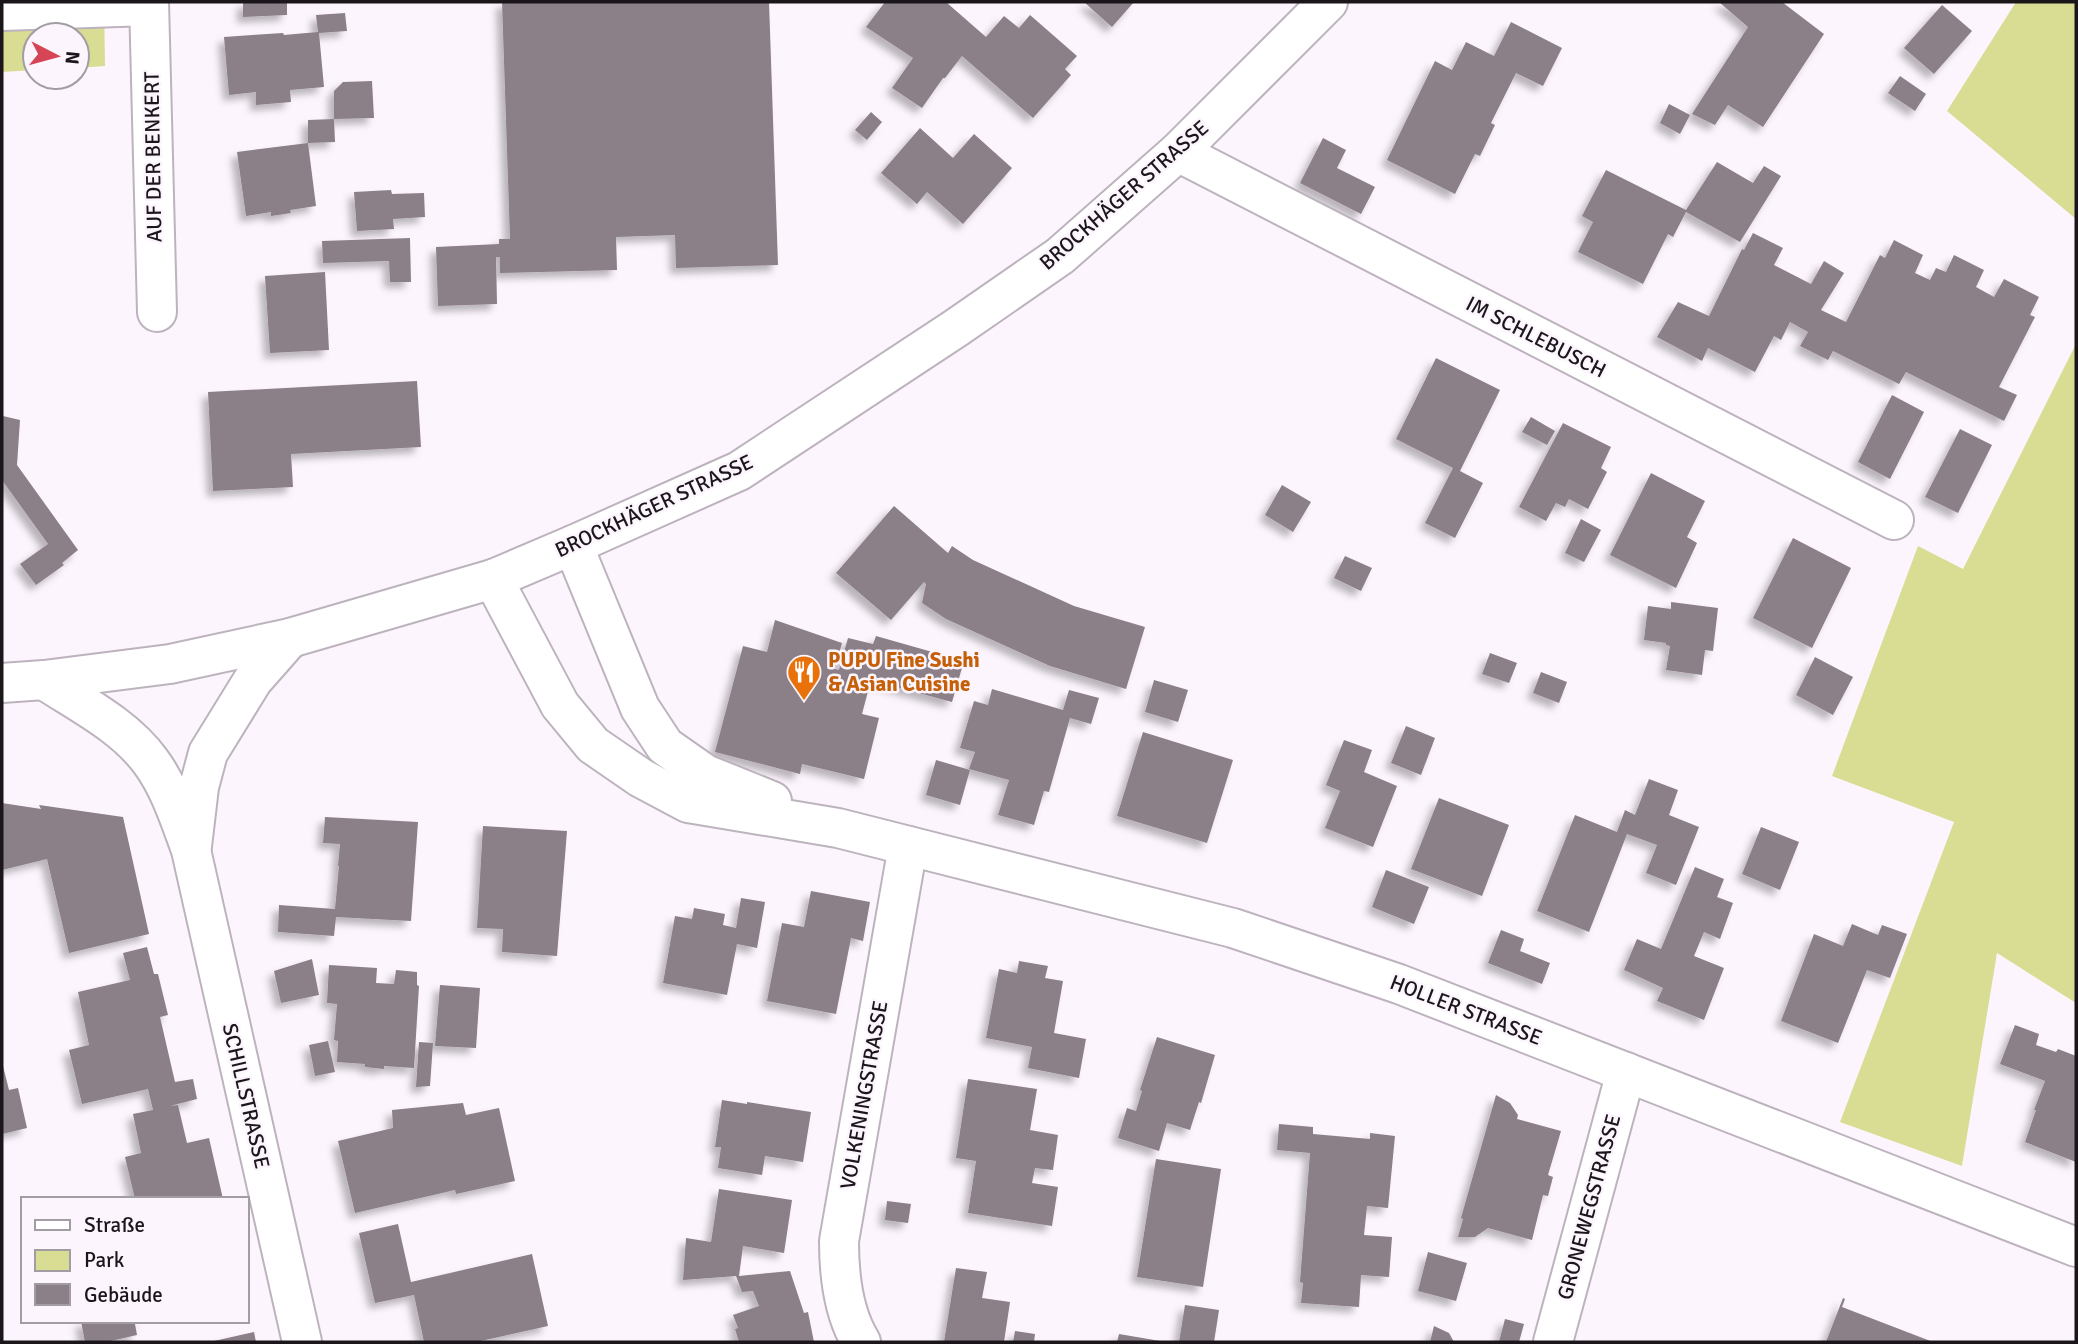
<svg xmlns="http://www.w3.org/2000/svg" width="2078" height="1344" viewBox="0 0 2078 1344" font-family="Signika,sans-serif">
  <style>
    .green { fill: #d9dd93 }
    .building { fill: #8b7f88; filter: url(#shadow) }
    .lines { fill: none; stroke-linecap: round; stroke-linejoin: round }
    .minor-casing { stroke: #bdb3be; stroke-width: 42 }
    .major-casing { stroke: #bdb3be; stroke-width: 42 }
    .minor { stroke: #fff; stroke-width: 38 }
    .major { stroke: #fff; stroke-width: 38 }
    .labels { text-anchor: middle; stroke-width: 5; stroke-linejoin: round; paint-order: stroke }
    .street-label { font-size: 21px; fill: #1a161a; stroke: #fdf5fe }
    .food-label { font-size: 21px; font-weight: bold; fill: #c56008; stroke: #fdf5fe; text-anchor: start }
  </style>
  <defs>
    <filter id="shadow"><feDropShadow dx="-6" dy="6" stdDeviation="3.5" flood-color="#0004"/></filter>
  </defs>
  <rect width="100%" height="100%" fill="#fdf5fe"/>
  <g class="green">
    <path d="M2 2H104L105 66 77 68V35H35V70L2 72Z"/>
    <path d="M2016 2H2076V219L1947 111Z"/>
    <path d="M2076 344V1003L1997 953 1962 1166 1840 1122 1954 822 1832 776 1918 546 1963 569Z"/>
  </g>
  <g class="building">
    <path d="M243 2H287V15L243 17Z"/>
    <path d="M502 2H769L778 265 676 268 675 235 616 237 617 270 500 273V257H496L497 304 438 306 436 247 499 244V239H510Z"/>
    <path d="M885 2H946L986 37 1004 16 1019 28 1030 15 1077 56 1065 69 1071 75 1033 118 962 56 945 78H943L922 108 892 88 913 58 866 27Z"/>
    <path d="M1084 2H1134L1112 27Z"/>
    <path d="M1719 2H1782L1824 34 1763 127 1728 105 1715 125 1692 114 1748 27Z"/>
    <path d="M1942 5 1972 31 1934 74 1904 48Z"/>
    <path d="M345 13 347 31 319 33 324 87 290 90 291 102 256 105V92L229 95 224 37 283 33 284 35 318 32 316 15Z"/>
    <path d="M1511 22 1562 48 1543 86 1516 73 1491 123 1495 125 1480 156 1475 154 1455 194 1387 160 1435 61 1452 70 1466 42 1494 56Z"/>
    <path d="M1900 76 1926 94 1915 111 1888 93Z"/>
    <path d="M372 81 374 118 334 119V91L343 82Z"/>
    <path d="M1669 104 1690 115 1680 134 1660 123Z"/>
    <path d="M871 112 882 122 867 140 855 130Z"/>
    <path d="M334 119 335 142 308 143V120Z"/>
    <path d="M920 128 953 158 974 134 1012 168 963 224 927 192 917 204 881 173Z"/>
    <path d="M1323 138 1346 150 1337 168 1375 187 1361 214 1300 183Z"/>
    <path d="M308 143 316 206 290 210 291 213 271 216V212L246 216 237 152Z"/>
    <path d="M1717 162 1753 183 1764 166 1781 176 1740 242 1686 212 1673 237 1668 234 1643 284 1578 252 1593 222 1582 216 1606 170 1686 210Z"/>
    <path d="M391 190 392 194 424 193 425 217 393 219 394 229 357 231 354 192Z"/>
    <path d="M1753 233 1783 248 1774 265 1811 284 1824 261 1844 273 1821 310 1846 322 1880 255 1885 258 1894 240 1923 255 1915 273 1930 280 1936 268 1946 272 1954 255 1984 270 1976 287 1994 297 2004 279 2039 297 2030 315 2035 317 1999 387 2017 395 2004 421 1906 372 1899 384 1833 351 1828 360 1800 346 1808 332 1790 322 1781 340 1774 336 1755 372 1708 348 1702 361 1657 337 1678 302 1709 316 1742 249 1744 250Z"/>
    <path d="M410 238 411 282H390L389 261 323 263 322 241Z"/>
    <path d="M325 272 329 350 270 353 265 276Z"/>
    <path d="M1436 358 1500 390 1460 471 1483 483 1455 538 1425 523 1453 468 1396 439Z"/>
    <path d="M417 381 421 447 291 454 293 487 213 491 208 392Z"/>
    <path d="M1892 395 1924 412 1890 479 1858 462Z"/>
    <path d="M3 416 20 420 17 465 78 550 62 563 64 565 36 585 20 564 48 544 2 480Z"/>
    <path d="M1531 417 1555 431 1547 445 1522 432Z"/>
    <path d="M1563 423 1611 447 1601 468 1607 472 1588 509 1569 499 1565 507 1556 503 1546 521 1519 507Z"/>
    <path d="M1960 429 1992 445 1958 513 1925 497Z"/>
    <path d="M1651 473 1705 501 1687 537 1697 543 1676 588 1610 555Z"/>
    <path d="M1282 485 1311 502 1293 532 1265 515Z"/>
    <path d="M894 506 948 553 952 546 973 560 1074 606 1145 627 1126 689 1050 666 946 619 922 603 926 584 924 582 891 620 836 573Z"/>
    <path d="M1581 519 1601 530 1584 562 1565 553Z"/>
    <path d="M1793 538 1851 568 1812 648 1753 618Z"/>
    <path d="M1345 556 1372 568 1361 591 1334 578Z"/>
    <path d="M1671 602 1718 608 1713 651 1705 650 1702 675 1666 670 1670 646 1666 645V643L1644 640 1648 606 1671 609Z"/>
    <path d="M775 620 842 643 835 669 839 670 848 638 873 644 876 636 964 661 952 702 871 680 862 714 879 718 864 779 802 764 800 774 715 752 743 646 767 652Z"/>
    <path d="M1490 653 1517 663 1509 683 1482 674Z"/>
    <path d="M1815 657 1853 677 1833 715 1796 695Z"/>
    <path d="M1541 672 1567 682 1559 703 1533 693Z"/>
    <path d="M1154 680 1188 690 1178 722 1145 712Z"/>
    <path d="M992 689 1063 710 1069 690 1099 698 1091 724 1070 718 1049 792 1044 791 1034 825 998 815 1009 780 969 769 975 752 960 748 974 701 988 705Z"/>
    <path d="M1406 726 1435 738 1421 775 1391 763Z"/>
    <path d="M1143 732 1233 760 1207 843 1117 816Z"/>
    <path d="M1344 740 1372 750 1364 772 1397 786 1373 847 1325 828 1340 791 1326 785Z"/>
    <path d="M936 760 970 770 960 805 926 795Z"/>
    <path d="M1649 779 1678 790 1669 815 1699 827 1676 885 1646 873 1657 845 1627 834 1589 932 1537 911 1575 815 1617 832 1625 810 1635 815Z"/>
    <path d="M1439 798 1509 825 1482 896 1411 869Z"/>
    <path d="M2 803 41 809 39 805 123 817 149 934 69 953 47 859 2 870Z"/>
    <path d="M325 817 418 822 411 921 336 917 334 936 278 932 279 905 335 909 339 866H338L340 844 323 843Z"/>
    <path d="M483 826 567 831 557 956 502 952 503 929 477 928Z"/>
    <path d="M1761 827 1799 842 1780 890 1742 874Z"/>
    <path d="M1695 867 1724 879 1717 897 1733 903 1720 939 1704 932 1694 956 1724 968 1704 1020 1657 1001 1663 988 1624 970 1637 939 1661 949Z"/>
    <path d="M1386 870 1429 887 1414 924 1372 907Z"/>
    <path d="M811 891 870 902 863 941 851 938 836 1014 767 1001 782 923 804 927Z"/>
    <path d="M741 898 765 902 757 948 737 944 727 995 663 983 675 916 692 919 694 908 725 914 723 925 736 928Z"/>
    <path d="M1852 924 1878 935 1882 925 1907 934 1890 978 1867 970 1838 1043 1781 1021 1814 934 1843 946Z"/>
    <path d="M1501 930 1524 939 1520 951 1550 963 1542 984 1488 963Z"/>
    <path d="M147 947 154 974H158L168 1015 160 1017 175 1082 193 1079 197 1099 170 1106 178 1105 187 1143 209 1138 223 1199H135L125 1157 141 1153 133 1114 153 1110 148 1089 82 1104 69 1050 89 1045 78 992 130 980 123 953Z"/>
    <path d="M312 959 319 995 281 1003 274 971Z"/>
    <path d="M1019 961 1048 966 1045 978 1063 981 1054 1033 1086 1039 1079 1078 1028 1068 1032 1047 986 1038 999 969 1017 973Z"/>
    <path d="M329 965 377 968 376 983 394 984 396 970 417 972V985L419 986 414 1068 384 1066V1069L365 1067V1064L337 1062 338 1041 334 1040 337 1004 327 1003Z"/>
    <path d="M440 985 480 988 476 1048 435 1046Z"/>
    <path d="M2015 1025 2039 1034 2036 1045 2056 1052 2058 1049 2076 1056V1162L2025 1142 2036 1110H2034L2045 1081 2000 1064Z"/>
    <path d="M1157 1037 1215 1055 1201 1103 1199 1102 1190 1130 1167 1123 1159 1151 1118 1138 1127 1108 1136 1111 1142 1091 1140 1090Z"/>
    <path d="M328 1041 335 1072 315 1076 309 1045Z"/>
    <path d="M419 1042 433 1043 430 1086 416 1087Z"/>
    <path d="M2 1062 9 1090 18 1088 27 1128 2 1134Z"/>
    <path d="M968 1079 1037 1089 1030 1130 1058 1135 1053 1170 1035 1168 1032 1183 1058 1187 1052 1226 968 1213 976 1161 956 1158Z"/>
    <path d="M1496 1095 1510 1103 1518 1115 1517 1119 1561 1131 1548 1175 1553 1177 1548 1196 1543 1195 1532 1240 1488 1228 1475 1237H1458L1463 1219 1461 1218Z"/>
    <path d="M722 1100 747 1104V1102L811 1112 803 1162 765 1156 762 1175 718 1168 721 1147H715Z"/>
    <path d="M463 1103 466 1115 499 1108 515 1181 456 1194 455 1190 355 1213 338 1141 393 1128 392 1110Z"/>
    <path d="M1279 1124 1313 1127V1134L1370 1139V1133L1395 1136 1388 1208 1367 1206 1364 1235 1392 1237 1389 1277 1361 1275 1359 1307 1301 1303 1303 1283 1300 1282 1310 1153 1277 1150Z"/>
    <path d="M1156 1159 1221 1169 1203 1287 1137 1277Z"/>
    <path d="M719 1189 792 1200 784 1253 743 1246 739 1276 790 1271 804 1313 808 1312 814 1342H739L735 1329 738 1328 733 1315 759 1306 753 1291 742 1292 736 1276 683 1280 686 1238 711 1242Z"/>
    <path d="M887 1201 911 1204 908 1223 885 1220Z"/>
    <path d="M398 1224 411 1282 532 1254 548 1326 476 1342H424L414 1295 375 1303 359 1233Z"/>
    <path d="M1428 1252 1467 1263 1456 1301 1418 1291Z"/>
    <path d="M956 1268 987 1272 982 1298 1010 1302 1004 1342H944Z"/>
    <path d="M1843 1298 1845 1299 1842 1307 1933 1342H1826Z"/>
    <path d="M1185 1305 1219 1310 1214 1342H1179Z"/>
    <path d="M1505 1319 1524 1324 1519 1342H1499Z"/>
    <path d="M81 1321H143V1322L135 1324 137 1335 106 1342H85Z"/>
    <path d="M1434 1326 1449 1333 1454 1342H1430Z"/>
    <path d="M1015 1331 1035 1334 1034 1342H1013Z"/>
    <path d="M254 1332 256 1342H214V1341Z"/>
    <path d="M1119 1334 1160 1341V1342H1117Z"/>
  </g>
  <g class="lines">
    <g class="minor-casing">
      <g id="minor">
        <path d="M149 2 157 312"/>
        <path d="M2 11 149 6"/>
        <path d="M1178 152 1894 520"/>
        <path d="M573 545 640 708 665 746 705 774 772 801"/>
        <path d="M493 579 560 705 593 745 641 778 688 803 838 828 1233 928 1399 984 2076 1247"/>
        <path d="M44 680C81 704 125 726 151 762 170 788 180 820 191 850L302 1342"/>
        <path d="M192 846 199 787 208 753 253 680 290 638"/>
        <path d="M861 1342C843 1313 839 1274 839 1241L908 846"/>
        <path d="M1553 1342 1626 1072"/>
      </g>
    </g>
    <g class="major-casing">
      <path id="major" d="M2 683 44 680 170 664 290 638 493 579 573 545 739 471 956 328 1060 256 1178 152 1328 2"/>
    </g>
    <use href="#minor" class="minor"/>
    <use href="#major" class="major"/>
  </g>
  <defs>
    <g id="restaurant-pin" transform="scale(1.75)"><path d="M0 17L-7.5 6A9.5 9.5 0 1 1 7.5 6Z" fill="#e8710a" stroke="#fdf5fe"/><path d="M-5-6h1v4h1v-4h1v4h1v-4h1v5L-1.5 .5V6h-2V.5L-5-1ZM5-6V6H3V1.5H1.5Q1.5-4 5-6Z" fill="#fff"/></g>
  </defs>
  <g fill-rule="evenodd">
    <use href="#restaurant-pin" x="804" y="672"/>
  </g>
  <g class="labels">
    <g class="street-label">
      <text transform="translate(153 157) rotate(-91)" y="7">AUF DER BENKERT</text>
      <text transform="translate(1124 195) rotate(-41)" y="7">BROCKHÄGER STRASSE</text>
      <text transform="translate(1536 337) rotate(27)" y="7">IM SCHLEBUSCH</text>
      <text transform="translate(654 506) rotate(-25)" y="7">BROCKHÄGER STRASSE</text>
      <text transform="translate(1466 1010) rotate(21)" y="7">HOLLER STRASSE</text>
      <text transform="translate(864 1095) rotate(-80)" y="7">VOLKENINGSTRASSE</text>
      <text transform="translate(246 1096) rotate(77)" y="7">SCHILLSTRASSE</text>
      <text transform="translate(1589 1207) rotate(-75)" y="7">GRONEWEGSTRASSE</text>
    </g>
    <g class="food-label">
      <text x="828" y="667">PUPU Fine Sushi<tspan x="828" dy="24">&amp; Asian Cuisine</tspan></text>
    </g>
  </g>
  <rect width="2078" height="1344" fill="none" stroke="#1a161a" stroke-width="7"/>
  <rect x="21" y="1197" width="228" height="126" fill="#fdf5fe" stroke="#a29ca3" stroke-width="2"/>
  <rect x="35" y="1220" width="35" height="10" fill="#ffffff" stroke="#a29ca3" stroke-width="2"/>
  <text x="84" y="1232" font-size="21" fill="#1a161a">Straße</text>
  <rect x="35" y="1250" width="35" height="21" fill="#d9dd93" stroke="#a29ca3" stroke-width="2"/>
  <text x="84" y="1267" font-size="21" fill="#1a161a">Park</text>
  <rect x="35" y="1284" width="35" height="21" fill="#8b7f88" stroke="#a29ca3" stroke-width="2"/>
  <text x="84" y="1302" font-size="21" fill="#1a161a">Gebäude</text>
  <g transform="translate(56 56) rotate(96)"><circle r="33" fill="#fdf5fe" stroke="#a29ca3" stroke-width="2"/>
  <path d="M0-5L12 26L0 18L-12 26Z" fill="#d64555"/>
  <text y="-10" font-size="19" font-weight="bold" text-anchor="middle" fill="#1a161a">N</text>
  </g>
</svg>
